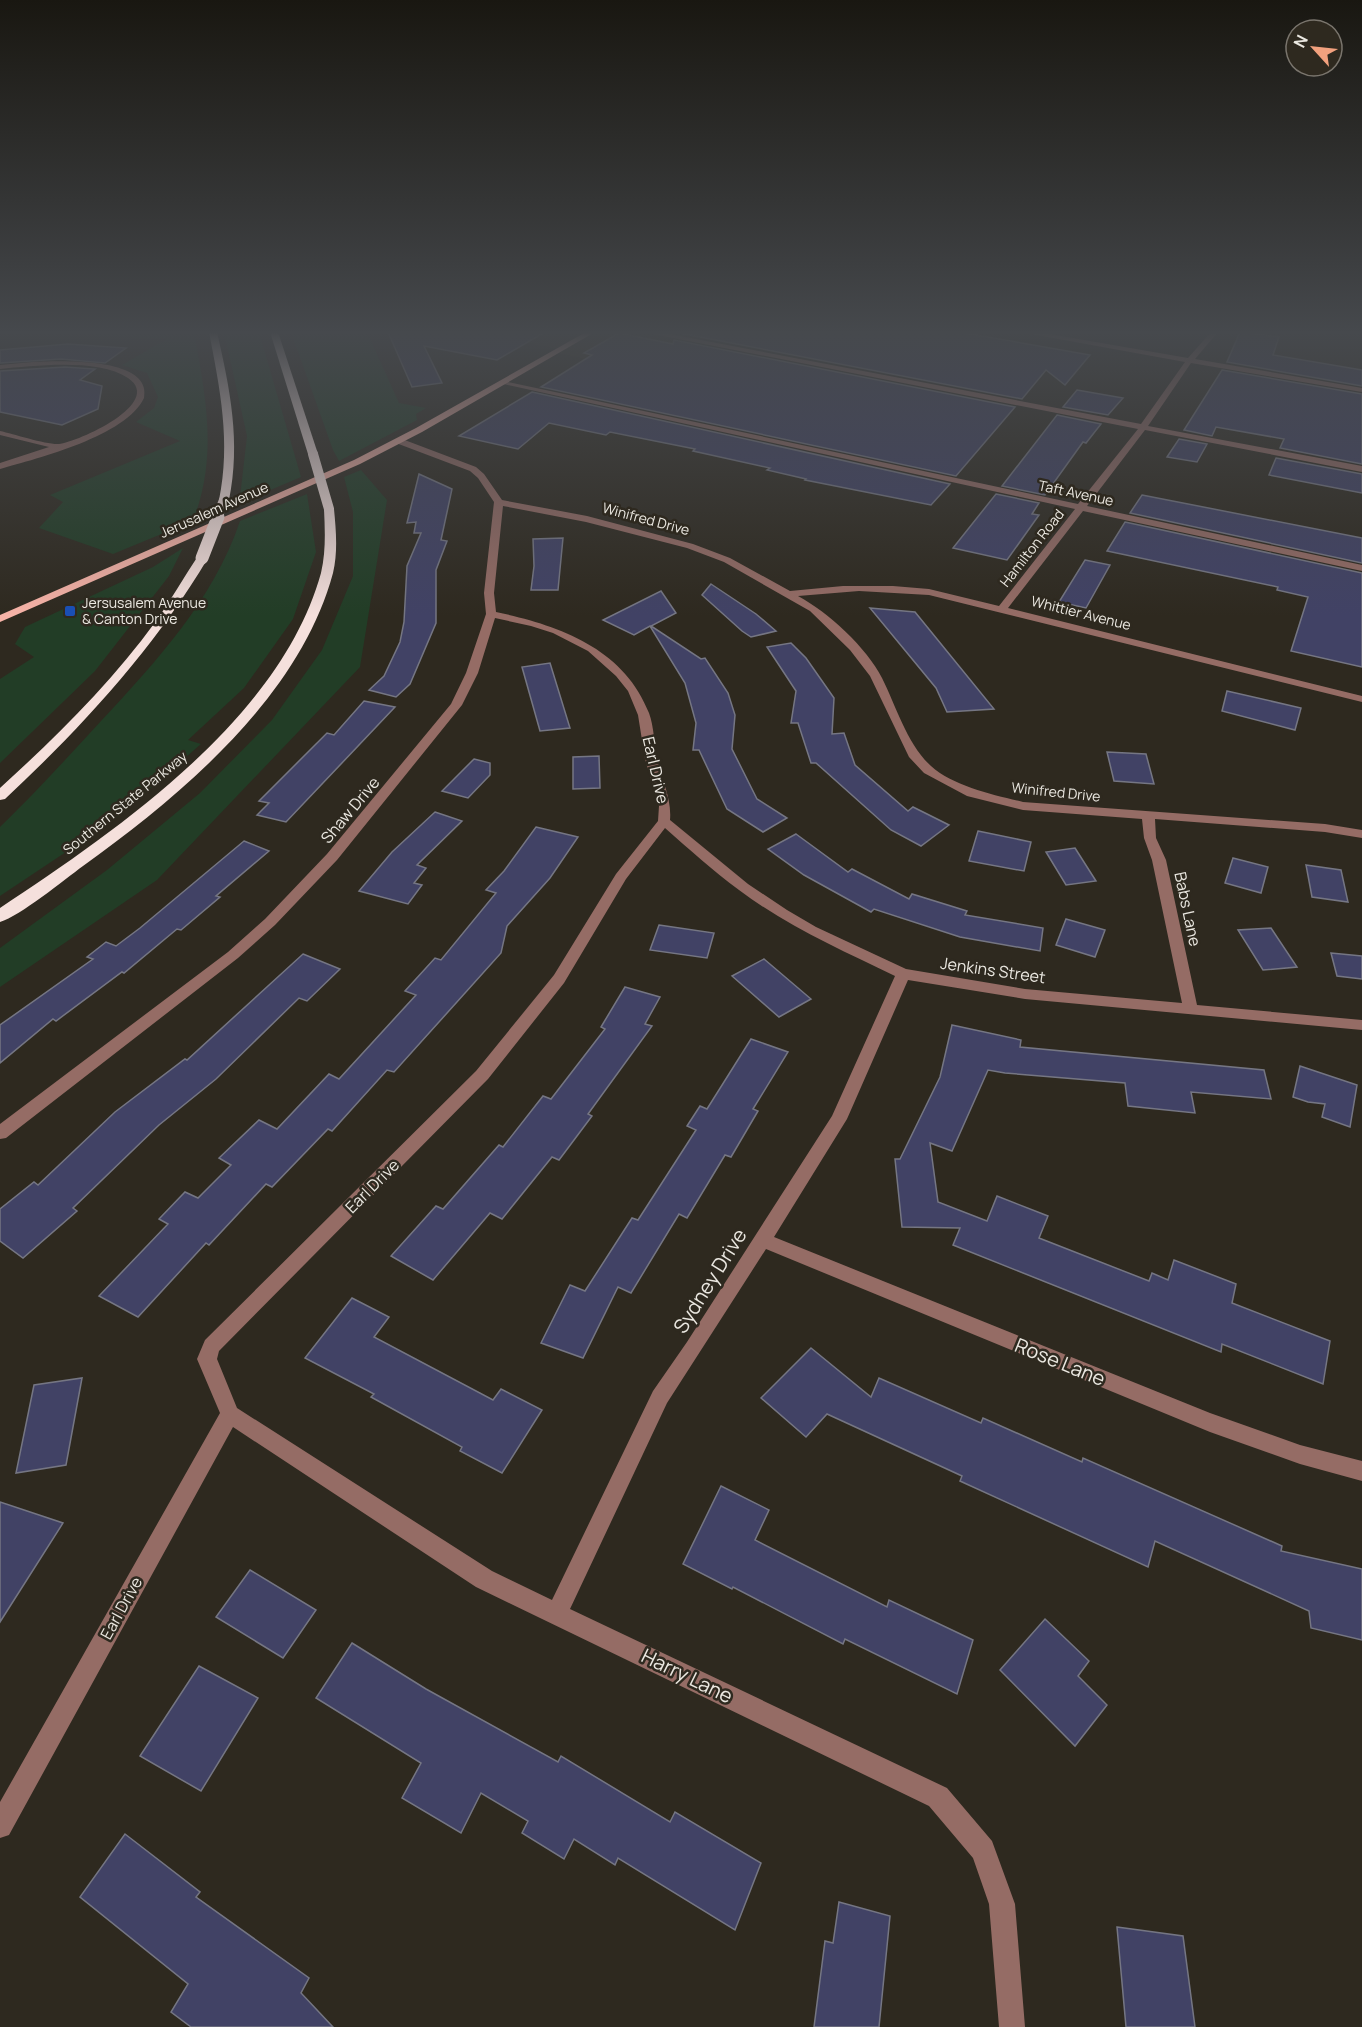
<svg xmlns="http://www.w3.org/2000/svg" width="1362" height="2027" viewBox="0 0 1362 2027" font-family="Manrope,sans-serif">
  <style>
    .built { fill: #393220 }
    .green { fill: #223d26 }
    .building { fill: #414265; stroke: #757683; stroke-width: 1.5 }
    .lines { fill: none; stroke-linecap: round; stroke-linejoin: round }
    .minor { fill: #956c65; fill-rule: evenodd }
    .major { fill: #f7b3a7; fill-rule: evenodd }
    .highway { fill: #f5e0dc; fill-rule: evenodd }
    .highway-bridge-far1 { stroke: #f5e0dc; stroke-width: 10 }
    .highway-bridge { stroke: #f5e0dc; stroke-width: 13 }
    .transit-dot { fill: #1a4fb4; stroke: #2e291f; stroke-width: 2 }
    .labels { text-anchor: middle; stroke-width: 5; stroke-linejoin: round; paint-order: stroke }
    .far-street-label { font-size: 14px; fill: #ebe8e1; stroke: #2e291f }
    .far-poi-label { font-size: 14px; fill: #ebe8e1; stroke: #2e291f; text-anchor: start }
    .street-label { font-size: 16px; fill: #ebe8e1; stroke: #2e291f }
    .near-street-label { font-size: 20px; fill: #ebe8e1; stroke: #2e291f }
  </style>
  <rect width="100%" height="100%" fill="#2e291f"/>
  <path class="built" d="M508 332H705L644 371 558 353 562 350 500 337Z"/>
  <g class="green">
    <path d="M95 332H194C206 398 218 456 193 521L113 554 39 528 63 502 50 495 180 441 136 422 154 408 158 397 147 373 122 365 167 339 95 336Z"/>
    <path d="M224 332H259L301 477 247 500 248 495 240 497 247 436Z"/>
    <path d="M291 332H367L399 403 426 408 416 414 417 420 339 461 333 450Z"/>
    <path d="M361 470 387 500 360 667 157 880 0 987V948L107 870 200 793 272 720 322 650 353 576V512L344 477Z"/>
    <path d="M307 494 316 552 293 619 244 688 188 740 201 744 114 820 0 896V827C35 793 68 757 101 721 156 662 214 599 240 521Z"/>
    <path d="M183 548 169 576 95 671 0 763V679L34 657 15 644 25 627 153 567Z"/>
  </g>
  <g class="building">
    <path d="M388 332H545L497 360 424 346 442 383 412 387Z"/>
    <path d="M674 332H959L1090 355 1065 385 1046 370 1022 399Z"/>
    <path d="M1240 332 1279 337 1273 355 1362 370V386L1227 362Z"/>
    <path d="M619 333 673 344 674 340 1015 407 956 476 541 387 592 355 584 353Z"/>
    <path d="M68 344 126 348 105 363 61 359 0 363V350Z"/>
    <path d="M65 367 95 369 80 380 102 386 98 409 62 425 0 412V371Z"/>
    <path d="M1222 370 1362 394V464L1280 448 1284 439 1216 427 1212 436 1184 430Z"/>
    <path d="M1077 390 1123 398 1108 415 1063 407Z"/>
    <path d="M532 392 950 484 931 505 805 480 806 479 767 470 770 468 693 451 695 449 610 432 606 435 549 423 518 449 459 436Z"/>
    <path d="M1057 415 1101 424 1086 443 1083 442 1045 495 1002 486Z"/>
    <path d="M1179 439 1207 444 1197 462 1167 457Z"/>
    <path d="M1276 458 1362 474V493L1269 475Z"/>
    <path d="M419 474 452 489 441 540 447 541 436 570V623L410 684 396 697 369 690 384 676 400 642 404 622 407 566 421 533H414L416 522 407 523Z"/>
    <path d="M996 494 1039 503 1032 514 1039 515 1007 560 953 548Z"/>
    <path d="M1142 495 1362 538V563L1130 513Z"/>
    <path d="M1125 522 1362 573V667L1291 651 1308 597 1277 590 1278 587 1107 551Z"/>
    <path d="M563 538 558 590H531L534 566 533 539Z"/>
    <path d="M1085 560 1110 565 1086 608 1059 602Z"/>
    <path d="M711 584 756 614 776 631 751 637 742 631 702 595Z"/>
    <path d="M661 591 676 613 651 626 701 659 705 658 728 693 735 715 732 749 757 799 787 818 763 832 727 809 699 750H693L696 723 685 683 650 626 634 635 603 620Z"/>
    <path d="M870 608 915 612 994 709 947 712 936 688Z"/>
    <path d="M791 643 806 658 834 698 832 734 844 733 855 765 908 811 913 807 949 825 921 846 891 830 816 763H811L798 723H791L796 691 767 647Z"/>
    <path d="M550 663 570 728 540 731 522 667Z"/>
    <path d="M1227 691 1301 708 1295 730 1222 711Z"/>
    <path d="M364 701 395 707 286 822 257 815 269 803 259 801 327 733 334 735Z"/>
    <path d="M1107 752 1146 754 1154 784 1114 781Z"/>
    <path d="M599 756 600 788 573 789V757Z"/>
    <path d="M474 759 490 763V775L468 798 442 791Z"/>
    <path d="M435 812 462 821 417 865 426 868 414 883 422 885 408 904 359 891 392 852Z"/>
    <path d="M536 827 578 837 550 878 507 926 501 953 394 1072 387 1070 332 1131 328 1129 272 1187 266 1184 209 1245 206 1243 138 1317 99 1296 168 1224 159 1219 185 1192 198 1198 231 1165 219 1158 259 1120 277 1129 329 1074 339 1079 416 995 405 991 435 958 441 960 496 893 486 890 504 871Z"/>
    <path d="M978 831 1031 842 1024 871 969 861Z"/>
    <path d="M796 834 848 872 852 869 909 899 912 894 967 911 965 915 1043 928 1040 951 960 937 874 909 871 912 804 875 768 849Z"/>
    <path d="M244 841 269 851 216 896 220 897 181 930 177 929 124 973 122 972 56 1021 53 1019 0 1063V1025L93 959 87 957 106 942 116 946 140 928Z"/>
    <path d="M1075 848 1096 881 1066 885 1046 852Z"/>
    <path d="M1233 858 1268 867 1261 893 1225 883Z"/>
    <path d="M1306 865 1341 870 1348 902 1312 897Z"/>
    <path d="M1066 919 1105 930 1095 957 1056 945Z"/>
    <path d="M659 925 714 933 707 958 650 950Z"/>
    <path d="M1271 928 1297 967 1263 970 1238 930Z"/>
    <path d="M1331 953 1362 956V979L1337 976Z"/>
    <path d="M303 954 340 969 307 1001 299 998 216 1079 159 1125 73 1208 77 1211 23 1258 0 1241V1209L34 1182 38 1185 115 1112 185 1059 187 1060Z"/>
    <path d="M764 959 811 999 779 1017 732 976Z"/>
    <path d="M625 987 660 997 645 1024 652 1026 588 1114 592 1116 559 1160 552 1157 502 1219 490 1213 433 1280 391 1256 436 1206 443 1209 499 1145 503 1147 543 1096 551 1099 605 1029 601 1027Z"/>
    <path d="M952 1025 1021 1040 1020 1047 1264 1070 1271 1099 1191 1092 1195 1113 1128 1106 1125 1083 1005 1073 988 1070 952 1151 930 1143 938 1202 987 1221 997 1196 1048 1216 1039 1238 1149 1281 1152 1273 1168 1280 1174 1260 1236 1284 1232 1303 1330 1341 1323 1384 1222 1344 1221 1352 953 1245 960 1228 902 1227 895 1159H900L940 1077Z"/>
    <path d="M751 1039 788 1052 753 1109 758 1111 731 1157 725 1155 687 1218 679 1214 631 1293 618 1287 583 1358 541 1343 570 1285 585 1291 632 1218 638 1220 696 1130 687 1126 700 1106 707 1109Z"/>
    <path d="M1300 1066 1357 1085 1350 1127 1322 1117 1325 1104 1308 1102 1293 1097Z"/>
    <path d="M352 1298 389 1317 374 1337 493 1400 501 1389 542 1410 502 1473 460 1451 462 1447 371 1397 374 1394 305 1358Z"/>
    <path d="M811 1348 871 1397 879 1378 981 1423 983 1418 1082 1462 1083 1458 1282 1546 1281 1551 1362 1569V1640L1311 1628 1309 1611 1155 1541 1148 1567 960 1481 962 1476 827 1414 806 1437 761 1398Z"/>
    <path d="M82 1378 66 1465 16 1473 34 1385Z"/>
    <path d="M721 1486 769 1510 755 1540 887 1607 889 1600 973 1640 957 1694 845 1639 843 1644 733 1587 732 1589 683 1564Z"/>
    <path d="M0 1502 63 1523 0 1622Z"/>
    <path d="M250 1570 316 1610 283 1658 216 1617Z"/>
    <path d="M1045 1619 1089 1661 1078 1676 1107 1705 1075 1746 1000 1670Z"/>
    <path d="M352 1643 426 1689 558 1762 561 1756 670 1822 675 1812 761 1863 735 1930 618 1858 615 1865 574 1839 564 1859 522 1833 528 1821 481 1793 461 1833 402 1798 421 1763 316 1698Z"/>
    <path d="M199 1666 258 1698 201 1791 140 1756Z"/>
    <path d="M125 1834 200 1892 196 1897 309 1978 301 1993 333 2027H191L171 2012 188 1984 80 1897Z"/>
    <path d="M839 1902 890 1916 879 2027H814L825 1941 833 1943Z"/>
    <path d="M1117 1927 1183 1936 1195 2027H1126Z"/>
  </g>
  <g class="lines">
    <g class="minor">
      <path d="M643 332H659L1141 424 1185 362 1020 332H1038L1188 358 1211 332H1218L1195 359 1362 388V392L1191 363 1148 426 1362 466V472L1145 430 1087 506 1362 565V571L1083 511 1008 608 1362 696V702L929 595 859 591 798 596C828 612 867 648 882 678 896 706 907 744 931 766 953 786 994 795 1023 802L1325 824 1362 830V838L1325 832 1155 819 1156 838 1166 860 1197 1005 1362 1020V1030L1025 999 908 980 847 1119 774 1237 1210 1413 1300 1445 1362 1461V1481L1300 1464 1210 1432 766 1249 667 1403 570 1609 947 1788 992 1841 1015 1904 1025 2027H999L989 1904 973 1858 929 1806 476 1587 233 1427 9 1835 0 1838V1802L220 1413 197 1359 205 1340 476 1071 554 975 616 874 658 821 659 806 645 759 638 715 628 691 616 676 588 651 553 633 531 626 495 618 478 673 462 705 337 860 275 925 238 958 6 1138 0 1139V1124L228 952 265 919 327 854 451 704 466 673 486 614 484 593 494 502 478 478 470 471 396 443V439H402L476 467 484 474 502 500 587 516 693 544 730 558 790 591 843 586H893L929 589 999 606 1075 509 499 383 503 381 1078 504 1138 429ZM503 506 586 522 687 548 724 562 810 611 850 650 870 676 909 757 924 773 967 796 1023 810 1142 819 1144 838 1152 860 1182 1003 1025 989 906 969 816 927 787 910 748 884 670 820C672 798 661 779 657 758 654 743 654 727 649 713 624 648 558 625 496 612L494 593ZM665 828C689 849 713 871 739 890 787 926 841 950 895 976L832 1116 687 1342 653 1391 552 1600 492 1571 237 1408 217 1359 219 1351 488 1079 564 983 626 879Z"/>
      <path d="M32 362C56 361 153 356 144 398 126 436 39 458 0 469V463L49 447 0 435V431C14 434 47 445 59 444 78 442 165 403 128 378 98 358 34 366 0 369V365Z"/>
    </g>
    <path class="major" d="M586 332H595L422 432 360 464 0 622V615L354 460 416 428Z"/>
    <g class="highway">
      <path d="M209 332H217C230 389 241 442 229 500L224 503 219 500C231 442 220 389 209 332Z"/>
      <path d="M270 332H278L318 454 317 456 308 454Z"/>
      <path d="M329 506 334 509C336 530 338 552 333 573 300 696 183 794 83 866 64 880 20 916 0 922V908C119 829 281 718 321 573 326 552 325 530 324 509Z"/>
      <path d="M202 555 208 558C153 650 83 726 5 799L0 800V788C56 737 111 683 156 621 171 600 184 577 198 556Z"/>
    </g>
    <g class="highway-bridge-far1">
      <path d="M313 454 329 509"/>
      <path d="M217 518 224 500"/>
    </g>
    <path class="highway-bridge" d="M202 558 218 517"/>
  </g>
  <linearGradient id="sky" x2="0" y2="1"><stop stop-color="#191711"/><stop offset="0.54" stop-color="#46494d"/><stop offset="1" stop-color="#46494d" stop-opacity="0"/></linearGradient>
  <rect width="1362" height="616" fill="url(#sky)"/>
  <rect class="transit-dot" x="64" y="605" width="12" height="12" rx="3"/>
  <g class="labels">
    <g class="far-street-label">
      <text transform="translate(1076 493) rotate(12)" y="5">Taft Avenue</text>
      <text transform="translate(214 510) rotate(-24)" y="5">Jerusalem Avenue</text>
      <text transform="translate(646 519) rotate(15)" y="5">Winifred Drive</text>
      <text transform="translate(1032 548) rotate(-52)" y="5">Hamilton Road</text>
      <text transform="translate(1081 613) rotate(14)" y="5">Whittier Avenue</text>
      <text transform="translate(1056 792) rotate(6)" y="5">Winifred Drive</text>
      <text transform="translate(125 803) rotate(-39)" y="5">Southern State Parkway</text>
    </g>
    <g class="far-poi-label">
      <text x="82" y="608">Jersusalem Avenue<tspan x="82" dy="16">&amp; Canton Drive</tspan></text>
    </g>
    <g class="street-label">
      <text transform="translate(656 770) rotate(77)" y="6">Earl Drive</text>
      <text transform="translate(350 810) rotate(-50)" y="6">Shaw Drive</text>
      <text transform="translate(1188 909) rotate(78)" y="6">Babs Lane</text>
      <text transform="translate(993 970) rotate(8)" y="6">Jenkins Street</text>
      <text transform="translate(372 1186) rotate(-45)" y="6">Earl Drive</text>
      <text transform="translate(121 1608) rotate(-61)" y="6">Earl Drive</text>
    </g>
    <g class="near-street-label">
      <text transform="translate(710 1281) rotate(-58)" y="7">Sydney Drive</text>
      <text transform="translate(1060 1362) rotate(22)" y="7">Rose Lane</text>
      <text transform="translate(687 1676) rotate(26)" y="7">Harry Lane</text>
    </g>
  </g>
  <g transform="translate(1314 48) rotate(297)"><circle r="28" fill="#2e291f" stroke="#7a756d" stroke-width="1.5"/>
  <path d="M0-4.5L10 22L0 15L-10 22Z" fill="#f2a17e"/>
  <text y="-9" font-size="16" font-weight="bold" text-anchor="middle" fill="#ebe8e1">N</text>
  </g>
</svg>
